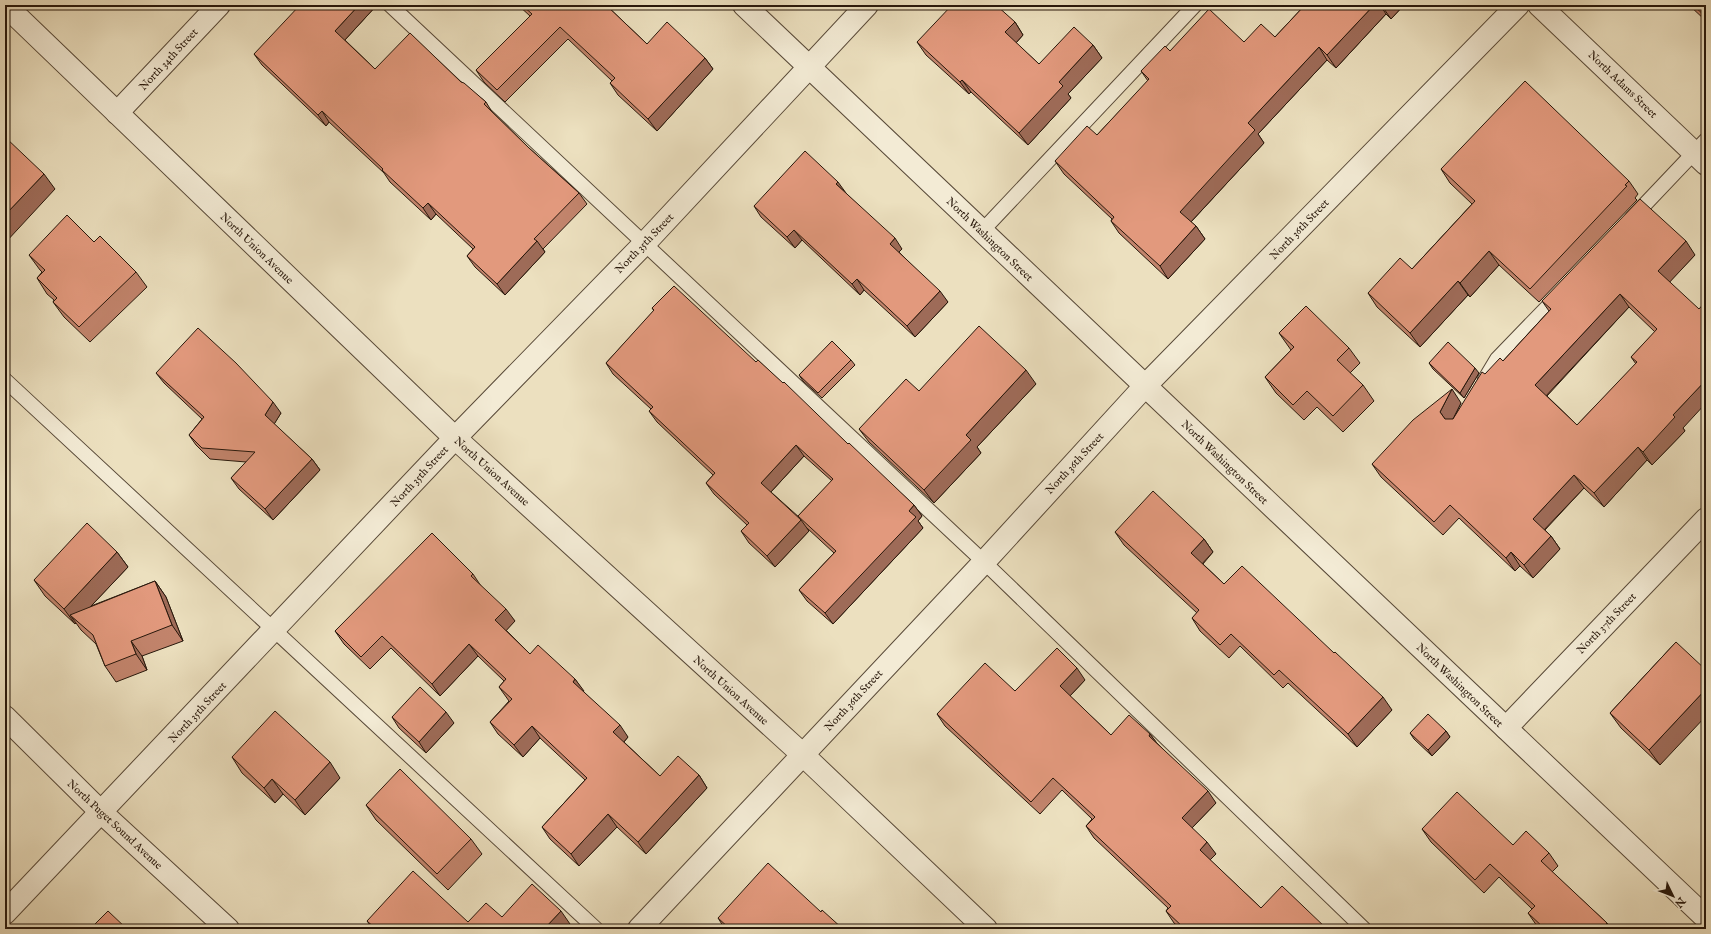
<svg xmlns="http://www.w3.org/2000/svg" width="1711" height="934" viewBox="0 0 1711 934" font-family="'IM FELL English',serif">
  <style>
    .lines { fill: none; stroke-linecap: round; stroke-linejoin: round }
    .service-casing { stroke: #584938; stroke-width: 16 }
    .minor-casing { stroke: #584938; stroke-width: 24 }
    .tertiary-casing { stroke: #584938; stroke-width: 24 }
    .service { stroke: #f3ebd5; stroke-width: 14 }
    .minor { stroke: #f3ebd5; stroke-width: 22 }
    .tertiary { stroke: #f3ebd5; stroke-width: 22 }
    .wall { fill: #c2846c; stroke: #27170b; fill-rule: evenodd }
    .shaded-wall { fill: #9e6b58; stroke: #27170b }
    .building { fill: #e2997d; stroke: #27170b; fill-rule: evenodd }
    .labels { text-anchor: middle; stroke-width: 3; stroke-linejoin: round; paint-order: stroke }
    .street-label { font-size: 11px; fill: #27170b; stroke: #f3ebd5 }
  </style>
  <rect width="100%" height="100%" fill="#ece0bf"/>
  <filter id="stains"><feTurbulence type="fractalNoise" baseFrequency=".005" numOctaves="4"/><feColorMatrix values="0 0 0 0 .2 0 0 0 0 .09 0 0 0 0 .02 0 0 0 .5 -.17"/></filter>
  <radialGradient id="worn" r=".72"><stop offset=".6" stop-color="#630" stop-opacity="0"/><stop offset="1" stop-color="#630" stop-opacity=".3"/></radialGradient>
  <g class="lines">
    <g class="service-casing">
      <g id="service">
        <path d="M390 5 984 562 1364 929"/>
        <path d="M1632 218 1706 140"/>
        <path d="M982 231 1195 5"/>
        <path d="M1485 379 1497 359 1560 294"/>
        <path d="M5 380 596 929"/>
      </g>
    </g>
    <g class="minor-casing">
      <g id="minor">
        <path d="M5 5 455 438 802 754 986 929"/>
        <path d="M744 5 1706 918"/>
        <path d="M1539 5 1706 164"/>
        <path d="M117 113 219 5"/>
        <path d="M5 717 102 813 228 929"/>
        <path d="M1506 728 1706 519"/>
        <path d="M5 913 455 438 644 244 867 5"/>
      </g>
    </g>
    <g class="tertiary-casing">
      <path id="tertiary" d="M639 929 984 562 1145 386 1518 5"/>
    </g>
    <use href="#service" class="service"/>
    <use href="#minor" class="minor"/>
    <use href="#tertiary" class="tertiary"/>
  </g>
  <g class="wall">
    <path d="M377 5 345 40 375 69 461 82 486 102 492 112 529 148 579 193 587 204 543 249 545 252 505 295 475 267 467 256 473 249 436 214 431 220 390 182 384 173 329 122 326 126 262 65 254 54Z"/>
    <path d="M518 5H606L647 44 705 58 713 69 657 131 618 95 610 83 612 81 568 39 505 102 484 82 476 70 530 16Z"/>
    <path d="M1305 5H1404L1391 19 1386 14 1336 68 1327 60 1258 134 1264 143 1191 222 1196 226 1205 239 1168 279 1119 233 1111 221 1112 219 1064 174 1055 161 1097 135 1148 81 1141 71 1170 51 1244 42 1275 37Z"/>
    <path d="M1689 5H1706V21Z"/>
    <path d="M1015 22 1023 35 1016 43 1039 64 1093 45 1102 58 1068 94 1071 98 1028 145 971 92 969 94 926 55 917 42Z"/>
    <path d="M1441 169 1629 181 1638 194 1635 198 1637 200 1539 302 1499 265 1470 297 1468 295 1420 347 1377 307 1368 293 1412 269 1472 204 1450 183Z"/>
    <path d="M846 193 902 249 899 252 948 302 915 337 864 290 860 295 802 240 795 248 761 217 754 206Z"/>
    <path d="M94 242 136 272 147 287 90 342 64 317 53 302 54 300 47 294 37 278 42 272 40 270 29 255Z"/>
    <path d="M1695 255 1669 282 1683 428 1685 431 1652 465 1647 460 1604 507 1584 488 1545 530 1551 536 1560 549 1533 578 1520 566 1515 571 1459 518 1443 535 1381 477 1372 464 1461 403 1453 419 1485 374 1503 361 1549 311 1542 301ZM1629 307 1655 332 1631 357 1636 364 1577 425 1547 396Z"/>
    <path d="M652 308 756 362 848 444 914 505 922 516 918 521 923 528 833 624 807 601 799 590 834 553 807 528 809 531 775 567 749 543 741 531 747 525 714 494 706 483 713 475 657 422 649 411 651 409 613 374 606 363 654 311ZM804 456 832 481 798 516 800 518 771 492Z"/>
    <path d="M1279 333 1349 348 1360 363 1350 373 1363 385 1374 401 1343 432 1317 407 1304 420 1276 393 1265 377 1291 350Z"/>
    <path d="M851 360 855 365 822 398 803 381 799 375Z"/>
    <path d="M1429 363 1479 373 1464 398 1433 369Z"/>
    <path d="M156 373 281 413 274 424 312 459 320 470 273 520 239 489 231 478 246 462 210 459 196 445 189 435 202 419 164 383Z"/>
    <path d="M1036 384 977 447 981 453 934 503 869 442 859 429 919 391Z"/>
    <path d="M1115 532 1204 539 1213 552 1203 564 1224 584 1392 710 1357 747 1288 683 1283 688 1240 646 1229 658 1200 631 1192 618 1197 613 1124 545Z"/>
    <path d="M117 552 128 567 91 606 155 581 166 597 183 641 142 656 147 670 116 682 105 666 96 644 81 630 76 623 75 624 45 596 34 580Z"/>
    <path d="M473 574 481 586 515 621 506 630 530 654 575 679 584 692 628 737 624 742 660 776 699 775 707 788 646 854 617 827 579 866 550 839 542 827 585 780 540 738 523 757 498 734 490 722 509 701 499 687 504 681 478 656 440 696 391 648 370 669 344 644 335 631Z"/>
    <path d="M1676 642 1660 765 1621 728 1610 713Z"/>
    <path d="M1085 680 1070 696 1111 735 1150 734 1156 742 1216 803 1192 828 1216 854 1210 860 1261 908 1327 929H1181L1174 923 1166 911 1168 908 1094 838 1086 826 1092 819 1062 790 1040 814 945 726 937 714 1015 691Z"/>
    <path d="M392 717 454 723 426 753 399 728Z"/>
    <path d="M1446 731 1450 737 1432 756 1414 739 1410 733Z"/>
    <path d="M232 757 340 778 305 815 283 794 275 803 242 773Z"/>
    <path d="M366 805 471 839 482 854 448 890 376 820Z"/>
    <path d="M1422 829 1513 845 1549 853 1558 866 1552 872 1607 923 1611 929H1540L1537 926 1528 913 1532 909 1499 877 1484 893 1431 842Z"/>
    <path d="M821 912 843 929H725L718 918Z"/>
    <path d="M502 917 570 924 566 929H373L367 921 468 922Z"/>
  </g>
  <g class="shaded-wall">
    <path d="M359 5H377L343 42 335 31Z"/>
    <path d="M1374 5H1380L1386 14 1336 68 1327 55Z"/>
    <path d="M1383 5H1404L1391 19 1382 6Z"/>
    <path d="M1015 22 1023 35 1014 45 1005 32Z"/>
    <path d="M1093 45 1102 58 1068 94 1071 98 1028 145 1019 133 1059 82Z"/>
    <path d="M1319 47 1327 60 1258 134 1264 143 1189 224 1180 212 1248 123Z"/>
    <path d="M705 58 713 69 657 131 648 119Z"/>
    <path d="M962 80 971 92 969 94 960 82Z"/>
    <path d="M322 111 329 122 326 126 318 115Z"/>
    <path d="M44 174 55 189 5 243V215Z"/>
    <path d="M838 182 846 193 836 184Z"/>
    <path d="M428 203 436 214 431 220 423 208Z"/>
    <path d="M1196 226 1205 239 1168 279 1160 266Z"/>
    <path d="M794 230 802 240 795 248 787 237Z"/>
    <path d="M895 238 902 249 897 254 890 244Z"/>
    <path d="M537 241 545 252 505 295 497 284Z"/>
    <path d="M1686 241 1695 255 1667 285 1658 271Z"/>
    <path d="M1489 251 1499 265 1470 297 1460 283Z"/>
    <path d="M857 279 864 290 860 295 852 284Z"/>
    <path d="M1458 281 1468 295 1420 347 1410 333Z"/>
    <path d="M940 291 948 302 915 337 907 326Z"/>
    <path d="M1620 294 1629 307 1544 398 1535 385Z"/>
    <path d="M1475 368 1479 373 1464 398 1460 393Z"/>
    <path d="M1026 370 1036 384 977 447 981 453 934 503 924 490 966 435Z"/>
    <path d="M1706 380V403L1683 428 1685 431 1652 465 1643 452 1673 415Z"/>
    <path d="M1452 389 1461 403 1450 425 1454 432 1440 412Z"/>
    <path d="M273 402 281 413 273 426 265 415Z"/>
    <path d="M796 445 804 456 769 494 761 483Z"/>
    <path d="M1638 447 1647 460 1604 507 1594 493Z"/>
    <path d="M312 459 320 470 273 520 265 509Z"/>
    <path d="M1574 475 1584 488 1542 532 1533 519Z"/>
    <path d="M914 505 922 516 918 521 923 528 833 624 825 613 909 511Z"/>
    <path d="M801 520 809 531 775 567 767 556Z"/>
    <path d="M1551 536 1560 549 1533 578 1524 565Z"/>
    <path d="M1204 539 1213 552 1200 566 1191 553Z"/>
    <path d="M117 552 128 567 77 621 70 615 76 623 75 624 64 609Z"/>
    <path d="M1511 552 1520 566 1515 571 1506 558Z"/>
    <path d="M155 581 166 597 183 641 172 625Z"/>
    <path d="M506 609 515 621 504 633 495 620Z"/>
    <path d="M131 641 142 656 147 670 136 654Z"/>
    <path d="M469 644 478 656 440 696 432 684Z"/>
    <path d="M1077 668 1085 680 1068 698 1060 686Z"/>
    <path d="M575 679 584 691 581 694 573 682Z"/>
    <path d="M1706 689V716L1660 765 1649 750Z"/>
    <path d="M1383 697 1392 710 1357 747 1348 734Z"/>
    <path d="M446 712 454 723 426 753 419 742Z"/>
    <path d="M620 725 628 737 622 744 613 732Z"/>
    <path d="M532 726 540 738 523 757 514 745Z"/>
    <path d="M1446 731 1450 737 1432 756 1428 750Z"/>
    <path d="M1150 734 1159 746 1149 736Z"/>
    <path d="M330 762 340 778 305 815 295 800Z"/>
    <path d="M699 775 707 788 646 854 638 842Z"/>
    <path d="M272 779 283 794 275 803 264 788Z"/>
    <path d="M1208 791 1216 803 1190 830 1182 818Z"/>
    <path d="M608 814 617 827 579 866 571 854Z"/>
    <path d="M1207 842 1216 854 1208 862 1200 850Z"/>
    <path d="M561 911 570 924 566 929H544Z"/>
    <path d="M1607 923 1611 929H1603L1602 928Z"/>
  </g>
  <g class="building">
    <path d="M300 5H359L335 31 375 69 410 33 461 82 464 83 486 102 484 104 529 148 579 193 534 239 537 241 497 284 467 256 475 247 428 203 423 208 382 170 383 169 322 111 318 115 254 54Z"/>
    <path d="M522 5H606L647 44 667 22 705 58 648 119 610 83 615 78 560 27 497 90 476 70 532 14Z"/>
    <path d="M952 5H996L1015 22 1005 32 1039 64 1074 27 1093 45 1059 82 1063 86 1019 133 962 80 960 82 917 42Z"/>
    <path d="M1305 5H1374L1327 55 1319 47 1248 123 1255 130 1180 212 1196 226 1160 266 1111 221 1114 217 1055 161 1087 126 1097 135 1149 79 1141 71 1165 46 1170 51 1209 9 1244 42 1261 24 1275 37Z"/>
    <path d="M1693 5H1706V17Z"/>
    <path d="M1525 81 1629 181 1625 185 1627 186 1530 289 1489 251 1460 283 1458 281 1410 333 1368 293 1400 258 1412 269 1475 201 1441 169Z"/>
    <path d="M5 137 44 174 5 215Z"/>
    <path d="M805 151 838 182 836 184 895 238 890 244 940 291 907 326 857 279 852 284 794 230 787 237 754 206Z"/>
    <path d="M1640 199 1686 241 1658 271 1699 309 1706 301V380L1673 415 1675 417 1643 452 1638 447 1594 493 1574 475 1533 519 1551 536 1524 565 1511 552 1506 558 1450 505 1434 522 1372 464 1413 420 1452 389 1440 412 1445 419H1453L1482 372 1485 374 1500 358 1503 361 1551 309 1542 301ZM1620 294 1657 329 1631 357 1637 362 1577 425 1535 385Z"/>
    <path d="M67 215 94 242 100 236 136 272 79 327 53 302 57 298 37 278 45 270 29 255Z"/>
    <path d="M674 286 756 362 758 360 783 383 784 382 848 444 849 443 914 505 909 511 916 517 825 613 799 590 836 551 798 516 833 479 796 445 761 483 801 520 767 556 741 531 749 523 706 483 715 473 649 411 653 407 606 363 654 310 652 308Z"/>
    <path d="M1306 306 1349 348 1337 360 1363 385 1333 416 1307 391 1293 405 1265 377 1294 347 1279 333Z"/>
    <path d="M979 326 1026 370 966 435 971 440 924 490 859 429 906 379 919 391Z"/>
    <path d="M198 328 236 363 273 402 265 415 312 459 265 509 231 478 255 452 202 448 189 435 204 417 156 373Z"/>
    <path d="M832 341 851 360 818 393 799 375Z"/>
    <path d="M1448 342 1475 368 1460 393 1429 363Z"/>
    <path d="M1153 491 1204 539 1191 553 1224 584 1242 566 1334 653 1335 652 1383 697 1348 734 1279 670 1274 675 1231 634 1220 645 1192 618 1199 610 1115 532Z"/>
    <path d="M87 523 117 552 64 609 34 580Z"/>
    <path d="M432 533 473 574 471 576 506 609 495 620 530 654 538 645 575 679 573 682 620 725 613 732 660 776 678 756 699 775 638 842 608 814 571 854 542 827 587 778 532 726 514 745 490 722 512 699 499 687 506 679 469 644 432 684 382 636 361 657 335 631Z"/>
    <path d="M155 581 172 625 131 641 136 654 105 666 93 635 70 615Z"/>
    <path d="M1676 642 1706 670V689L1649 750 1610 713Z"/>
    <path d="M1057 648 1077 668 1060 686 1111 735 1129 715 1150 734 1149 736 1208 791 1182 818 1207 842 1200 850 1261 908 1282 886 1327 929H1185L1166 911 1171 906 1086 826 1095 817 1053 778 1031 802 937 714 985 663 1015 691Z"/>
    <path d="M420 687 446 712 419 742 392 717Z"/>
    <path d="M275 711 330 762 295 800 272 779 264 788 232 757Z"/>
    <path d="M1428 714 1446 731 1428 750 1410 733Z"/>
    <path d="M400 769 471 839 437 874 366 805Z"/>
    <path d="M1457 792 1513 845 1526 831 1549 853 1541 861 1607 923 1602 928 1604 929H1545L1528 913 1535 906 1490 864 1475 880 1422 829Z"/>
    <path d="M768 863 821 912 822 910 843 929H730L718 918Z"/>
    <path d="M413 871 468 922 486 903 502 917 532 884 561 911 544 929H376L367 921Z"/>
    <path d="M108 911 127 929H90Z"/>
    <path d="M1344 924 1349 929H1339Z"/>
  </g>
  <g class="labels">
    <g class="street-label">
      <text transform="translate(168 59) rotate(-47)" y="4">North 34th Street</text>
      <text transform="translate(1623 84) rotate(44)" y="4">North Adams Street</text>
      <text transform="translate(1299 229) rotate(-46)" y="4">North 36th Street</text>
      <text transform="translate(990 239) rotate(44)" y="4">North Washington Street</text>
      <text transform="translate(644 243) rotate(-46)" y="4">North 35th Street</text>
      <text transform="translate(257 248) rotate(44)" y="4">North Union Avenue</text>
      <text transform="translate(1225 462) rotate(44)" y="4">North Washington Street</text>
      <text transform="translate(1074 463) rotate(-47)" y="4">North 36th Street</text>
      <text transform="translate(492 471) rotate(42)" y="4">North Union Avenue</text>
      <text transform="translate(419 476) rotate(-47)" y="4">North 35th Street</text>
      <text transform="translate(1606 623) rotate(-46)" y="4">North 37th Street</text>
      <text transform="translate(1460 685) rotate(44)" y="4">North Washington Street</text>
      <text transform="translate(731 690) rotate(42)" y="4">North Union Avenue</text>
      <text transform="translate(853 700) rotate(-47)" y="4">North 36th Street</text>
      <text transform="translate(197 712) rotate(-47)" y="4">North 35th Street</text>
      <text transform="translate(115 824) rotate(43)" y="4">North Puget Sound Avenue</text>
    </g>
  </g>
  <rect width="1711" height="934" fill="none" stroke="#ece0bf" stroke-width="20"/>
  <rect x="6" y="6" width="1699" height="922" fill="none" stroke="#27170b" stroke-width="2"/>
  <rect x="10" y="10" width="1691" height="914" fill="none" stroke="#27170b"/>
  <g transform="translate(1673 896) rotate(133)" stroke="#f3ebd5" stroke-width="3" paint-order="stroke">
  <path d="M0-3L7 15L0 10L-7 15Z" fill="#27170b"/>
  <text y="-6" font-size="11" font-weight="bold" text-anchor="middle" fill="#27170b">N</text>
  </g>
  <rect width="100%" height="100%" filter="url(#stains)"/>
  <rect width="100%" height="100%" fill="url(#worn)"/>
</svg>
